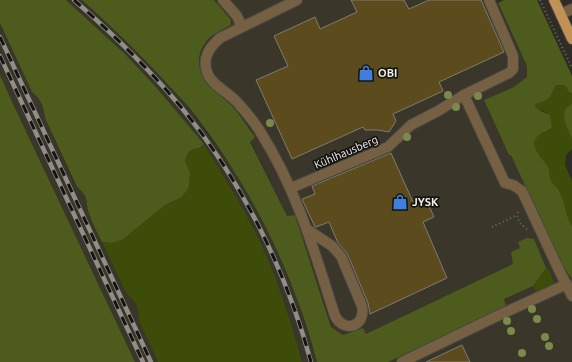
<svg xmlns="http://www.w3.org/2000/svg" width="572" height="362" viewBox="0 0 572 362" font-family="Ubuntu,sans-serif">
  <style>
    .built { fill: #3a3629 }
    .green { fill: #3e4c0a }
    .forest { fill: #4d5c1c }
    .building { fill: #5c4c1d; stroke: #7e7b73 }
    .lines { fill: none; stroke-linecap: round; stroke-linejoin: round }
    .minor-casing { stroke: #494841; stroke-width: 12 }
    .major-casing { stroke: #494841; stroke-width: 12 }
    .path { stroke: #6e6d66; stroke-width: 2; stroke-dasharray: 1 3; stroke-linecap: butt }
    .minor { stroke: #766043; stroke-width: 10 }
    .major { stroke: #c09255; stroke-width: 10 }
    .rail-casing { stroke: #908e88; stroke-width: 4.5 }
    .rail { stroke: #151411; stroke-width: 3; stroke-dasharray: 9; stroke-linecap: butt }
    .tree { fill: #7a8a49 }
    .labels { text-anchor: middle; stroke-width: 3.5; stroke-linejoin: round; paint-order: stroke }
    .poi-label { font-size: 11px; font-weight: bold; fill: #f2f1ec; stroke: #151411; text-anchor: start }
    .street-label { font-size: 11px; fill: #f2f1ec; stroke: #151411 }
  </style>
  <rect width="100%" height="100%" fill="#2e2c25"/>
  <g class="built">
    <path d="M66 0H82L134 47 186 104 235 172 261 217 281 258 297 299 317 362H302L285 304 260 242 249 221 204 144 155 86 126 55Z"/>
    <path d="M214 0H496L527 66V77L514 87 484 100 509 155 511 154 561 264 572 279V362H343L295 215 287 216 250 141 255 137 233 106 209 86 201 75 199 64 200 53 205 43 218 32 231 25 232 22Z"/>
    <path d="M0 23 32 92 38 96 44 108 45 118 76 187 84 193 88 203 89 214 126 293 134 301 138 309 139 321 158 362H135L14 106 0 75Z"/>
  </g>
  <g class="green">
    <path d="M560 84 565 85 569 92 572 93V103L565 110 567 129 572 139V149L566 155 565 165 572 181V226C567 218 566 209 563 200 561 196 560 192 558 189 556 186 553 184 552 182 549 177 550 172 547 167 543 159 532 150 535 139 537 133 547 132 552 126L546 112 537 109 535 106 536 104 545 101 550 97 556 85Z"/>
    <path d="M204 144C223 176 244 208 260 242 278 280 291 321 302 362H158L139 321 138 309 134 301 126 293 102 242 111 243 122 240 165 205 182 197 189 187 190 173 185 160 188 153 193 149 201 148Z"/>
    <path d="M546 268 549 270 555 285 536 293 533 286Z"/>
  </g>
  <g class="forest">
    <path d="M0 0H66L126 55 155 86 204 144 200 148 193 149 188 153 185 160 190 173 189 187 182 197 165 205 122 240 111 243 102 242C98 234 93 225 90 216 84 201 91 199 77 187L45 118C44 107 41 99 32 92L0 23Z"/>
    <path d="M82 0H214L231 20V25C222 30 212 34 206 42 195 55 198 73 208 85 215 92 224 98 231 105 240 114 247 127 255 137L250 142 287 216 295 215 331 327 343 335 363 328 366 334 513 264 511 252 520 248 518 242 527 238 534 239 546 268 533 286 504 299 506 306 388 362H317C292 268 248 181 187 105 179 96 170 87 162 78 137 51 110 25 82 0Z"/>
    <path d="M504 0H537L572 76V93L569 92 565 85H556L550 97 545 101 536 104 535 106C538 111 545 112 550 115L552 127C547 132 537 133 535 140 532 150 543 159 548 167 550 172 549 177 552 182 553 184 556 186 558 189 560 192 561 196 563 200 566 209 567 218 572 226V279L561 264 511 155H509L484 100 514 87 527 77V66L498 3Z"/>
    <path d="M0 75 14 106 135 362H0Z"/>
    <path d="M572 103V139C568 131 562 119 565 110 566 108 570 105 572 103Z"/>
  </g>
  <g class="building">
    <path d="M351 0H404L409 9 429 0H481L504 52 439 82 443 91 393 114 396 121 389 132 378 130H365L363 127 292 159 256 80 288 66 274 36 315 17 320 29 357 12Z"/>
    <path d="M391 153 414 204 426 199 434 217 423 222 447 278 370 314 368 303 347 253 338 243 329 222 316 227H315L302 199 315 194 312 186Z"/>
    <path d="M462 345 470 362H426Z"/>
  </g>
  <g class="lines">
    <g class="minor-casing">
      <g id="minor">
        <path d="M223 0 237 16 242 27"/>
        <path d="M297 0 220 38C210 47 202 57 207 72 211 85 228 92 237 102 245 111 255 122 261 133 297 190 315 253 335 316 345 334 366 326 362 306L341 256 332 246 308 230"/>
        <path d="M561 14 572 9"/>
        <path d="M464 95 505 183 513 185 522 191 557 266 572 296"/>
        <path d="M291 188 388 147 411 125 438 111 464 95 509 73 513 69V56L489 0"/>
        <path d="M402 362 495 317 567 284"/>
      </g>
    </g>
    <g class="major-casing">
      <path id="major" d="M554 0 572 39"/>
    </g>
    <g class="path">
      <path d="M540 0 572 68"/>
      <path d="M518 212 517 215 520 223 528 230"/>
      <path d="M492 227 517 215"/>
    </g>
    <use href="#minor" class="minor"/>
    <use href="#major" class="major"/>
    <g class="rail-casing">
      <g id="rail">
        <path d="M74 0C112 33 149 69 181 107 242 181 286 270 311 362"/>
        <path d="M0 37 151 362"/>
        <path d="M0 56 143 362"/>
      </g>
    </g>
    <use href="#rail" class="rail"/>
  </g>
  <g class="tree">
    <circle cx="448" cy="95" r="4"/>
    <circle cx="478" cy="96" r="4"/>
    <circle cx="456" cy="107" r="4"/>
    <circle cx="270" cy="123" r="4"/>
    <circle cx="407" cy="137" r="4"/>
    <circle cx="532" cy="309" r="4"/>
    <circle cx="537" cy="319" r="4"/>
    <circle cx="507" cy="321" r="4"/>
    <circle cx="511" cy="331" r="4"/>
    <circle cx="545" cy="337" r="4"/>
    <circle cx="549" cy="346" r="4"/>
    <circle cx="522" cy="353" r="4"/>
  </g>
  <defs>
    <g id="shop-bare" transform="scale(1.2)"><path d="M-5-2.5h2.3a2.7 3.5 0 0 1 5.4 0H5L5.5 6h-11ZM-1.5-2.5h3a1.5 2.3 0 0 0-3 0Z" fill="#3f7fe0" stroke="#151411" stroke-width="2.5" paint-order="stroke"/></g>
  </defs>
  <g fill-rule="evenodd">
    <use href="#shop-bare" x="366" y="73"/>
    <use href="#shop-bare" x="400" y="202"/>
  </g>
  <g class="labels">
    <g class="poi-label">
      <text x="378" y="77">OBI</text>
      <text x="412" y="206">JYSK</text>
    </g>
    <g class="street-label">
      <text transform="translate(346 152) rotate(-23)" y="4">Kühlhausberg</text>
    </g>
  </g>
</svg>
